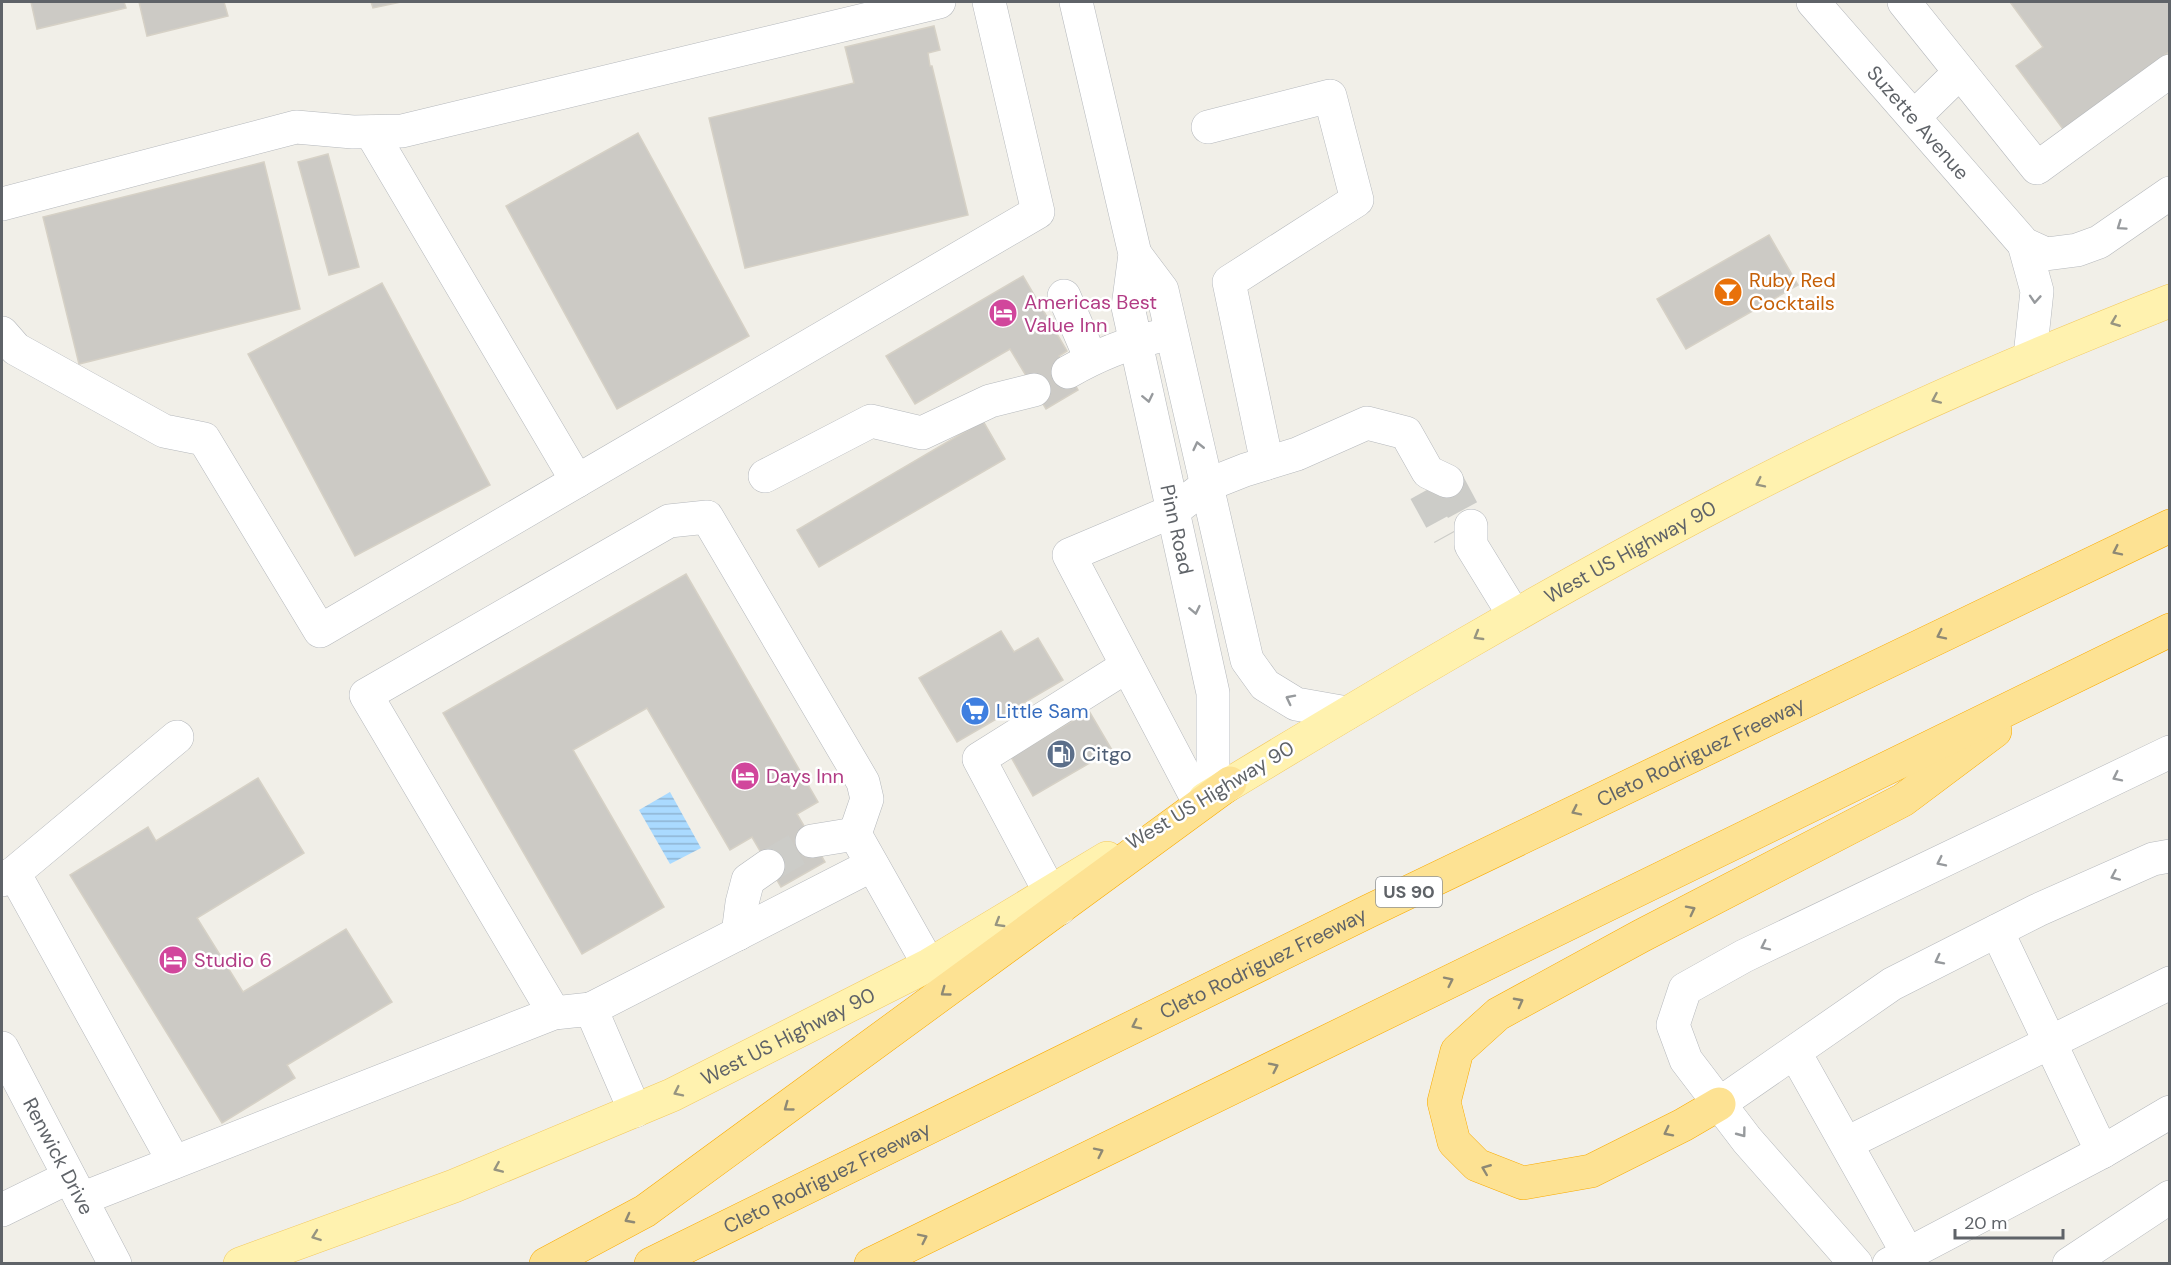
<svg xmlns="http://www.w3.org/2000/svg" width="2171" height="1265" viewBox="0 0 2171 1265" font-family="'DM Sans',sans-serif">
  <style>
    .water { fill: url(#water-rules) }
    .building { fill: #cccac5; stroke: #d6d1c6; stroke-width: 1.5 }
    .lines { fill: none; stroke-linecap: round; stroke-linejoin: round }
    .minor-tunnel { stroke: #ccccc8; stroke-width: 33; stroke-dasharray: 33 16; stroke-linecap: butt }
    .minor-casing { stroke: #b5b8bc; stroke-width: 34 }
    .major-casing { stroke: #f2c960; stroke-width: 34 }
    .highway-casing { stroke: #f9ab00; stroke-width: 34 }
    .minor { stroke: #fff; stroke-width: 33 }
    .major { stroke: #fff2af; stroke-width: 33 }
    .highway { stroke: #fde293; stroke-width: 33 }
    .oneway { stroke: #979a9d }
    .oneway2 { stroke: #979581 }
    .oneway3 { stroke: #8e8975 }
    .labels { text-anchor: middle; stroke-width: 5; stroke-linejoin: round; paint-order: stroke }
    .shield { fill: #fff; stroke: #8f9295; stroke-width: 1.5 }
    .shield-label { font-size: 18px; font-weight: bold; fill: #5f6368 }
    .street-label { font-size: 20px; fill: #5f6368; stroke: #fff }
    .food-label { font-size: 20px; fill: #c56008; stroke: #fff; text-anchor: start }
    .hotel-label { font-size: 20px; fill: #b23c85; stroke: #fff; text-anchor: start }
    .shop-label { font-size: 20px; fill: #366cbe; stroke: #fff; text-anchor: start }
    .service-label { font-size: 20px; fill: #4e5e75; stroke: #fff; text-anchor: start }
  </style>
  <defs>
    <pattern id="water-rules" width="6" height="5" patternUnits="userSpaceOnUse" patternTransform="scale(1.5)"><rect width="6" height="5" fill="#aadaff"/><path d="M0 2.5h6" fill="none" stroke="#8eb4d2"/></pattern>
  </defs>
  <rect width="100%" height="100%" fill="#f1efe8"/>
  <path class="water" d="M670 792 701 848 670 864 639 810Z"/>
  <g class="building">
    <path d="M31 2H124L126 8 37 29Z"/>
    <path d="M139 2H224L228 16 147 36Z"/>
    <path d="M371 2H401L373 8Z"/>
    <path d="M2010 2H2170V51L2063 129 2016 66 2043 47Z"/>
    <path d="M934 26 940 50 928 53 930 66H932L968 215 745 268 709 118 854 83 845 47Z"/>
    <path d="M638 133 749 336 617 409 506 206Z"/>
    <path d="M328 154 359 267 329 275 298 162Z"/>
    <path d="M264 162 300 309 79 364 43 217Z"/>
    <path d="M1769 235 1798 285 1686 349 1657 299Z"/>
    <path d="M1023 276 1067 351 1059 356 1078 390 1046 409 1010 349 915 404 886 356Z"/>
    <path d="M382 283 490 485 355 556 248 354Z"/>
    <path d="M983 421 1005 459 819 567 797 530Z"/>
    <path d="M686 574 818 802 797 814 825 862 781 887 752 837 730 850 647 708 573 750 664 907 582 954 443 713Z"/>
    <path d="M1001 631 1014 652 1038 638 1063 680 957 742 919 678Z"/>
    <path d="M1089 711 1112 750 1033 796 1011 757Z"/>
    <path d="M258 778 304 853 197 918 243 992 346 929 392 1002 287 1065 295 1078 222 1123 70 875 148 827 156 841Z"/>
  </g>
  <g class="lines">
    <g class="minor-tunnel">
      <path d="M1447 481 1471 526"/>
      <path d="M1425 491 1449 535"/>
      <path d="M768 866 812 841"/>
    </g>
    <g class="minor-casing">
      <g id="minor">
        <path id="s1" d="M1076 2 1135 254 1128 307 1213 693V769L1199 802"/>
        <path id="s2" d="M1813 2 2024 244 2046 254 2077 250 2099 242 2170 193"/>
        <path d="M1904 2 2037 168 2170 71"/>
        <path d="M1914 117 1960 72"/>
        <path d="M1208 127 1330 96 1357 200 1229 282 1267 463"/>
        <path d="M371 132 577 481"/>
        <path d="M2 204 296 127 353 132 402 131 939 2"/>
        <path d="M2024 244 2037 291 2030 356"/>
        <path d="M1135 254 1162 290 1247 660 1265 685 1296 704 1347 713"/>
        <path d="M1064 296 1091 359"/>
        <path d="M2 333 16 349 164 431 204 439 320 631 1038 212 989 2"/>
        <path d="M1068 372C1096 356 1124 344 1156 337"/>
        <path d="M765 476 871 421 922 433 990 401 1034 390"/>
        <path d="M1471 526V545L1514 615"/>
        <path d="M1199 802 1069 555 1173 511 1207 485 1245 470 1297 454 1367 423 1406 433 1428 472 1447 481"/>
        <path d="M812 841 855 834"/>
        <path d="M14 873 174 1162"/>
        <path d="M2 880 14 873 177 737"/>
        <path d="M1059 909 979 759 1127 666"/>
        <path d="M738 934 742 903 748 880 768 866"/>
        <path d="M591 1009 872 865"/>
        <path d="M554 1013 366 695 669 521 707 517 863 782 867 799 855 834 929 965"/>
        <path id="s3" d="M2 1048 115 1264"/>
        <path d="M1795 1053 1908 1254"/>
        <path d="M1719 1104 1892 984 2038 910 2153 859 2170 856"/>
        <path d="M1847 1143 2170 983"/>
        <path d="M2102 1152 2170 1112"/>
        <path d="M81 1199 554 1013 591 1009 635 1111"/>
        <path d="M2 1210 69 1177"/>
        <path d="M1856 1264 1747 1140 1686 1060 1673 1025 1685 989 1744 956 2170 752"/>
        <path d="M1889 1264 2102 1152 1997 931"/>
        <path d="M2069 1264 2170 1197"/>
      </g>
    </g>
    <g class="major-casing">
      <g id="major">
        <path id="s4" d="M1205 799C1376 695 1548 593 1726 500 1870 425 2019 360 2170 301"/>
        <path id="s5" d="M240 1264 454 1186 672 1095 929 965 1107 858"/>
      </g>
    </g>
    <g class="highway-casing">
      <g id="highway">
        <path d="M1719 1104 1683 1125 1591 1171 1523 1183 1477 1165 1454 1142 1444 1102 1457 1051 1498 1014 1641 936 1903 800 1995 731"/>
        <path d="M546 1264 645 1211 1230 783"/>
        <path id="s6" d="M651 1264 1369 911 2170 526"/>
        <path d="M871 1264 2170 630"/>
      </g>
    </g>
    <use href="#minor" class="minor"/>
    <use href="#major" class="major"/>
    <use href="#highway" class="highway"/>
  </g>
  <defs><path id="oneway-chevron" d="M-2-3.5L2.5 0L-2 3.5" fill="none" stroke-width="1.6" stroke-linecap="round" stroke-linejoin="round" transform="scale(1.5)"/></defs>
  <g class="oneway">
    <use href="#oneway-chevron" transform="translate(2121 226) rotate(145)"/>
    <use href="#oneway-chevron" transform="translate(2035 299) rotate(94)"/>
    <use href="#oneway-chevron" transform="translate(1148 398) rotate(78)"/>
    <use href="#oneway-chevron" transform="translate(1198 446) rotate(-103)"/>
    <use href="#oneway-chevron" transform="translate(1195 610) rotate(78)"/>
    <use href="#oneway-chevron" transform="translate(1290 699) rotate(-153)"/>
    <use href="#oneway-chevron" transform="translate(2117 777) rotate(154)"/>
    <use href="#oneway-chevron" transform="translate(1941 862) rotate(154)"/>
    <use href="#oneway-chevron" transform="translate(2115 876) rotate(156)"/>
    <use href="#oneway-chevron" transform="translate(1765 946) rotate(154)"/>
    <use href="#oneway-chevron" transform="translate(1939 960) rotate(153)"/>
    <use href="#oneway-chevron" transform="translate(1742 1133) rotate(53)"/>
  </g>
  <g class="oneway2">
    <use href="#oneway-chevron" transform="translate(2115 322) rotate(158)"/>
    <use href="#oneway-chevron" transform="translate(1936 399) rotate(156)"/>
    <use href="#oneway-chevron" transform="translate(1760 483) rotate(154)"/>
    <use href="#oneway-chevron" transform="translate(1478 636) rotate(150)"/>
    <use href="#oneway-chevron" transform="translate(999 923) rotate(149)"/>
    <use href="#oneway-chevron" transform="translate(678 1092) rotate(154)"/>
    <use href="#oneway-chevron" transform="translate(498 1168) rotate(157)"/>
    <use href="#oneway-chevron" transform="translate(316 1236) rotate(160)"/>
  </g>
  <g class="oneway3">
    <use href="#oneway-chevron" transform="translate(2117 551) rotate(154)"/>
    <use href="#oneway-chevron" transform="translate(1941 635) rotate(154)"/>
    <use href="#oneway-chevron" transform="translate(1576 811) rotate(154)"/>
    <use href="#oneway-chevron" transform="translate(1691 910) rotate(-27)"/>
    <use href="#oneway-chevron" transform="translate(1449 981) rotate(-26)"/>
    <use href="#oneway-chevron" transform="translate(945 992) rotate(144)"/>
    <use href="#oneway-chevron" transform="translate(1519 1002) rotate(-28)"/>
    <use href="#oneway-chevron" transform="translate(1136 1025) rotate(154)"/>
    <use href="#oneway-chevron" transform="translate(1274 1067) rotate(-26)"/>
    <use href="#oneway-chevron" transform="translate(788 1107) rotate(144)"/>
    <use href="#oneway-chevron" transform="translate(1668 1132) rotate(153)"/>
    <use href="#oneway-chevron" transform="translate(1099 1152) rotate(-26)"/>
    <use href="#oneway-chevron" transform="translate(1486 1169) rotate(-158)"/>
    <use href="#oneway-chevron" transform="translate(629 1219) rotate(152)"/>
    <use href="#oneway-chevron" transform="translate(923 1238) rotate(-26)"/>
  </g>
  <defs>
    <g id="bar-disc" transform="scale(1.5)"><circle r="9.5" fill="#e8710a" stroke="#fff"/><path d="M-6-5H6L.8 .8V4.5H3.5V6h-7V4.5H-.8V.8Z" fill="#fff"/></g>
    <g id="hotel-disc" transform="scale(1.5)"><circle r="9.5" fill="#d1479c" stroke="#fff"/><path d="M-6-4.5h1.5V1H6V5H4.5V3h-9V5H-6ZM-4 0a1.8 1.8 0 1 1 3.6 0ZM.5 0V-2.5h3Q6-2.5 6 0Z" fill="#fff"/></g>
    <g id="supermarket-disc" transform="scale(1.5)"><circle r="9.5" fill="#3f7fe0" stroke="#fff"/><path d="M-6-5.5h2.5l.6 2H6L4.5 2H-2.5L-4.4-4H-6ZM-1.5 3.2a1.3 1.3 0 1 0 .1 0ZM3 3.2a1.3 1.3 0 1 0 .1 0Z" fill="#fff"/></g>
    <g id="fuel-disc" transform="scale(1.5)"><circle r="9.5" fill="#5c6f8a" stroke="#fff"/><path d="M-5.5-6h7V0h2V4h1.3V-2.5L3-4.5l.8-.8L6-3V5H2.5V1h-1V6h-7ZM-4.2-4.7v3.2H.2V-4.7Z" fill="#fff"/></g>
  </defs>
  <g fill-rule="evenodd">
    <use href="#bar-disc" x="1728" y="292"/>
    <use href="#hotel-disc" x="1003" y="313"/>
    <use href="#supermarket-disc" x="975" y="711"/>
    <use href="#fuel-disc" x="1061" y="754"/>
    <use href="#hotel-disc" x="745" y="776"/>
    <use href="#hotel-disc" x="173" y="960"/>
  </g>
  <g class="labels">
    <rect class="shield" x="1376" y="877" width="66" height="30" rx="4.5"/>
    <g class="shield-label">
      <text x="1409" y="898">US 90</text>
    </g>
    <g class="street-label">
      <text dy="7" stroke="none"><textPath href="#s2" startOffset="160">Suzette Avenue</textPath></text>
      <text dy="7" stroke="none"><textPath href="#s1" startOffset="540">Pinn Road</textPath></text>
      <text dy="7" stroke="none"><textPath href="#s4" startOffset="492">West US Highway 90</textPath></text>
      <text dy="7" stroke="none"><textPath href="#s6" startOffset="1168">Cleto Rodriguez Freeway</textPath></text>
      <text transform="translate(1210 795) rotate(-31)" y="7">West US Highway 90</text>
      <text dy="7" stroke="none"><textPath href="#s6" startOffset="682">Cleto Rodriguez Freeway</textPath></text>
      <text dy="7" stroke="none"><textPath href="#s5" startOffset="594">West US Highway 90</textPath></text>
      <text dy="7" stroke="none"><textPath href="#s3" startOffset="122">Renwick Drive</textPath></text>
      <text dy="7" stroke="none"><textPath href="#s6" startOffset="196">Cleto Rodriguez Freeway</textPath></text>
    </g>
    <g class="food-label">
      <text x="1749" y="287">Ruby Red<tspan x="1749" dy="23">Cocktails</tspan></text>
    </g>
    <g class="hotel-label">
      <text x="1024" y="309">Americas Best<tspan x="1024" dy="23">Value Inn</tspan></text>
      <text x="766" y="783">Days Inn</text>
      <text x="194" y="967">Studio 6</text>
    </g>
    <g class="shop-label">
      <text x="996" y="718">Little Sam</text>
    </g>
    <g class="service-label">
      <text x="1082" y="761">Citgo</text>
    </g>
  </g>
  <rect width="2171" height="1265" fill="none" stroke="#5f6368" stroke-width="6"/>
  <path d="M1955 1229v9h108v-9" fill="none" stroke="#5f6368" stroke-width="3"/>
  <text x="1964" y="1229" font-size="18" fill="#5f6368" stroke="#ffffff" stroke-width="4.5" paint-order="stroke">20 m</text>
</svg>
